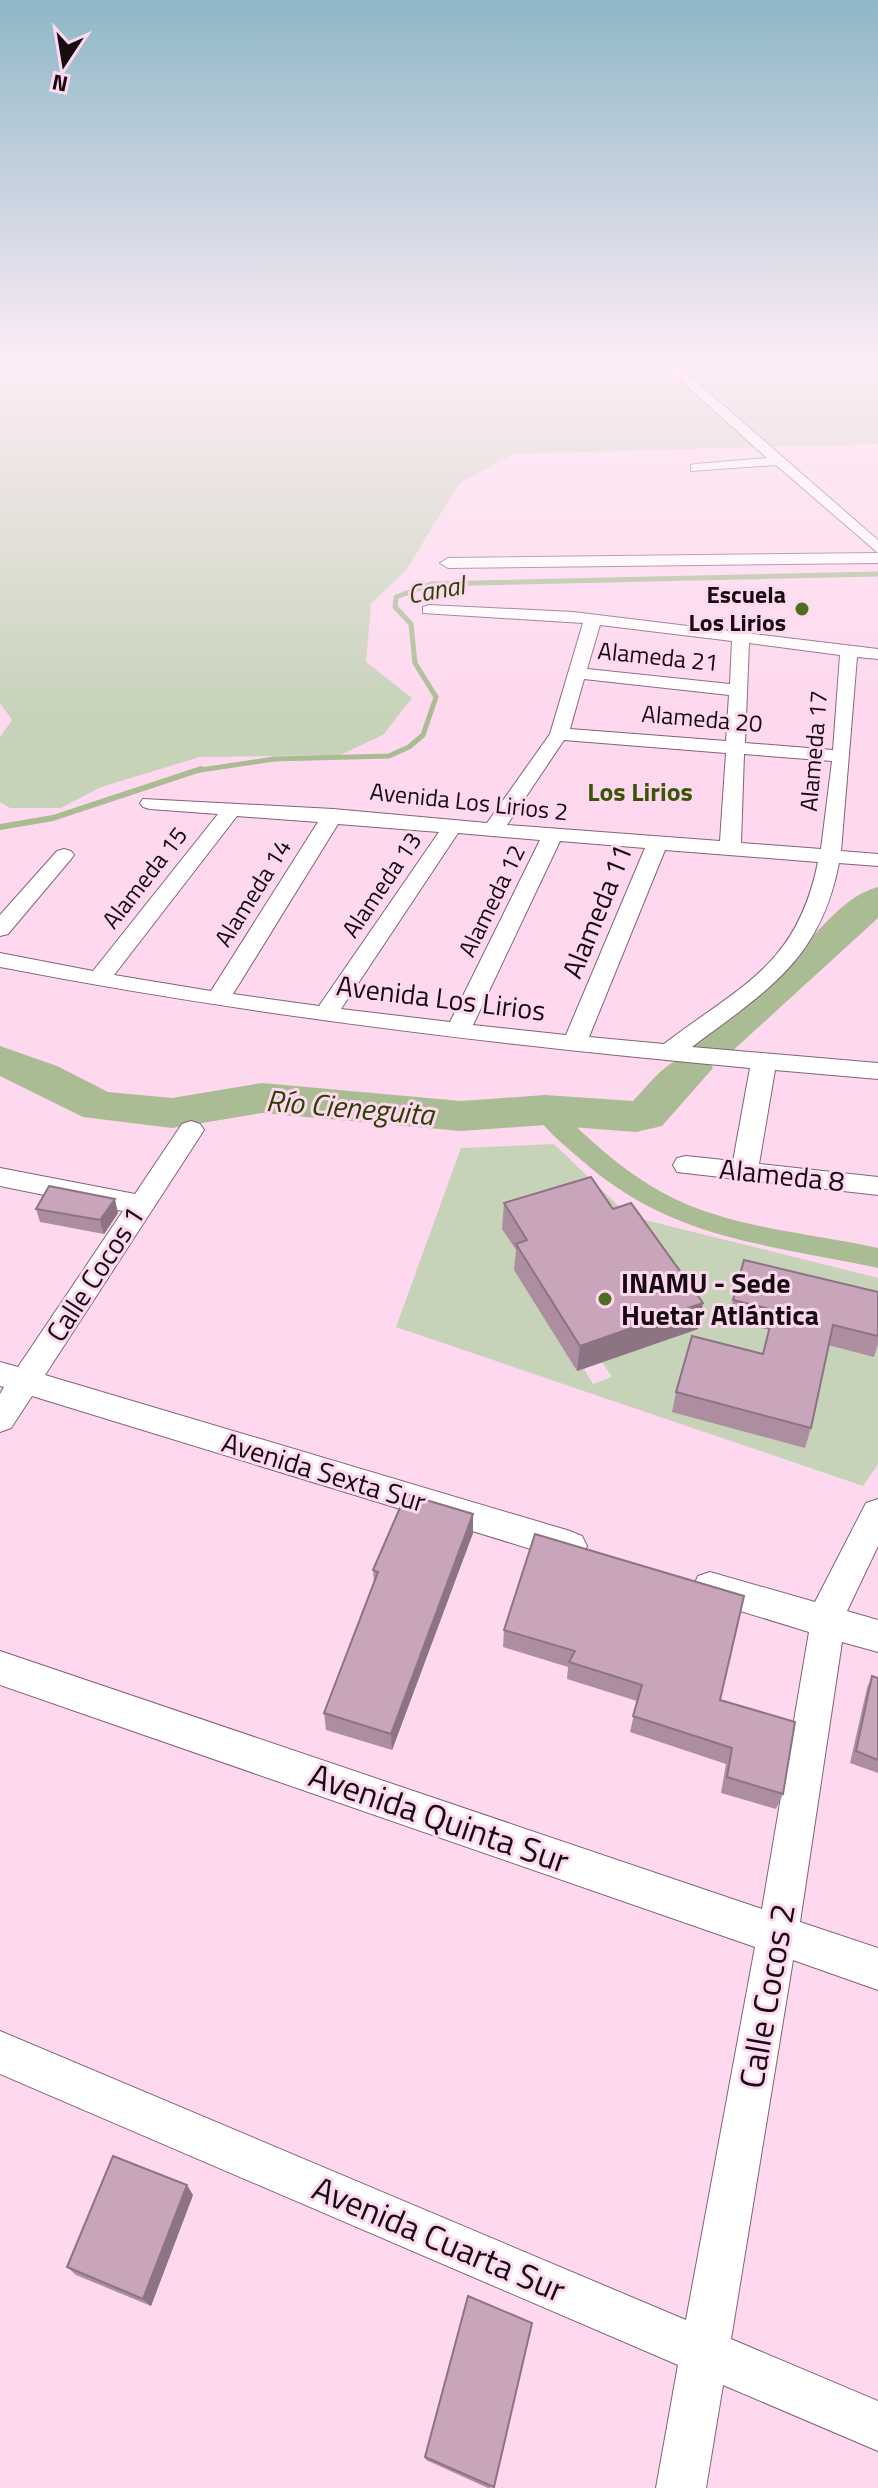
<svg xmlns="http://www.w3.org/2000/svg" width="878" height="2488" viewBox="0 0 878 2488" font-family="'Titillium Web',sans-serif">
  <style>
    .green { fill: #c7d3b9; fill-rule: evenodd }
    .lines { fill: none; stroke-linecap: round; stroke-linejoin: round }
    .stream-far1 { stroke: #aabc93; stroke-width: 5 }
    .stream { stroke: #aabc93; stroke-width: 6 }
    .canal { fill: #aabc93; fill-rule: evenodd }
    .river { fill: #aabc93; fill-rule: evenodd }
    .minor-casing { stroke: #836376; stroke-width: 2 }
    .minor { fill: #fff; fill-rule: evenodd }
    .wall { fill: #ac8ea0 }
    .shaded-wall { fill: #8c7482 }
    .building { fill: #c8a5ba; stroke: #8c7482; stroke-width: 2 }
    .poi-dot { fill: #4f6b1d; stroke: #fdd8ee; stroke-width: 3 }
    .labels { text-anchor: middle; stroke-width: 6; stroke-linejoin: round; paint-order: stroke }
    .far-poi-label { font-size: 24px; font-weight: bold; fill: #170b12; stroke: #fdd8ee; text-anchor: end }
    .far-street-label { font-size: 24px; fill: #170b12; stroke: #fdd8ee }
    .far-water-label { font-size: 26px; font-style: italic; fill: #2c4000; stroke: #fdd8ee }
    .far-neighbourhood-label { font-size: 26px; font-weight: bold; fill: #3c5409; stroke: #fdd8ee }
    .street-label { font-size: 28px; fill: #170b12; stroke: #fdd8ee }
    .poi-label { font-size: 28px; font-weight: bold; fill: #170b12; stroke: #fdd8ee; text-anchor: start }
    .water-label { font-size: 30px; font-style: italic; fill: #2c4000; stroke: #fdd8ee }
    .near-street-label { font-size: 34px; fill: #170b12; stroke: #fdd8ee }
  </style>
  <rect width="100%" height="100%" fill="#fdd8ee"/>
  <g class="green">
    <path d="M0 366H878V444L513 454 459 484 406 570 371 604 366 662 412 698 383 735 340 755 200 757 101 787 61 808H10L0 802V737L12 720 0 703Z"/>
    <path d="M554 1144 629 1216 878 1278V1464L863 1486 396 1327 461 1148ZM503 1230 602 1362 612 1377 593 1384 584 1369 577 1371 526 1266Z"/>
  </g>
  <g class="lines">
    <path class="stream-far1" d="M194 771 274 759 389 756 409 747 423 735 436 697 415 663 411 624 395 607 396 597 431 584 878 574"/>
    <path class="stream" d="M0 827 53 818 201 769"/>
    <path class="canal" d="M545 1101 554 1104C591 1143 636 1183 686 1204 745 1229 815 1234 878 1248V1268C763 1243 671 1240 579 1158 563 1144 544 1129 532 1110L536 1104Z"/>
    <g class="river">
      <path d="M878 887V918L728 1055 713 1059 698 1055 691 1045 698 1035C731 1008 765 981 797 952 822 929 844 896 878 887Z"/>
      <path d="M0 1046 57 1066 108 1092 172 1098 262 1083 461 1101 545 1095 633 1101C655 1079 672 1049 707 1058L713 1068 662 1126 636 1132 545 1125 461 1131 262 1113 172 1128 83 1117 0 1076Z"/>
    </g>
    <g class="minor-casing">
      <g id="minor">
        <path d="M665 366H678L878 540V553L776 465 691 471V465L696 464 767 458Z"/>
        <path d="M878 553V563L448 568 440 563 448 558Z"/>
        <path d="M429 605 573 612 878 649V659L857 657 841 851 878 854V866L839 863C820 961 766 991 692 1047L878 1063V1079L775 1070 759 1164 878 1177V1195L677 1172 673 1165 677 1158 686 1156 733 1161 750 1068C499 1045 248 1015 0 967V953L93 971 218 814 150 809 143 807 140 803 143 799 333 809 487 823 550 734 583 623 423 613V607ZM600 625 732 641 730 684 587 669ZM749 643 840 655 833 750 745 743ZM584 679 729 695 726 741 570 729ZM564 740 726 753 720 841 507 825ZM744 754 832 761 821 849 741 843ZM237 816 318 822 211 991 114 975ZM338 824 439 832 319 1006 233 994ZM458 833 540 840 450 1022 341 1009ZM560 841 645 848 566 1035 473 1025ZM665 850 818 862C797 966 741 985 664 1044L589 1037Z"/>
        <path d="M64 849 71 851 74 855 71 859 8 934 0 936V915L57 851Z"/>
        <path d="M191 1121 200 1124 204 1130 45 1375 570 1531 582 1536 587 1546 582 1556 570 1561 32 1396 11 1428 0 1432V1394L4 1387 0 1386V1362L18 1367 123 1211 0 1186V1168L135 1194 182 1124Z"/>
        <path d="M878 1499V1546L847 1611 878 1620V1652L842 1642 800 1922 878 1948V1990L793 1960 731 2339 878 2401V2451L723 2385 706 2488H656L678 2365 0 2074V2031L686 2320 755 1947 0 1685V1651L762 1909 809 1632 698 1598 693 1587 698 1576 710 1572 815 1602 866 1503Z"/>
      </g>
    </g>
    <use href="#minor" class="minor"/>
  </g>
  <g class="wall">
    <path d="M504 1203 698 1329 577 1371 514 1270 516 1250 502 1229Z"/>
    <path d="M36 1209 118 1213 104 1234 40 1222Z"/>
    <path d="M733 1300 878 1336V1344L874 1357 828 1345 811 1428 805 1448 672 1412 676 1392 763 1354 769 1330 729 1320Z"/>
    <path d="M473 1514V1533L392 1750 326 1730 324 1713 374 1583 373 1570Z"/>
    <path d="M535 1534 720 1700 783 1794 776 1809 721 1793 726 1764 630 1732 637 1701 567 1679 568 1667 503 1647 504 1630Z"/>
    <path d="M872 1676 878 1678V1773L850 1763 867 1688Z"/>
    <path d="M193 2195 151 2306 76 2275 67 2267Z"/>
    <path d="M425 2457 494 2487 488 2488 426 2460Z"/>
  </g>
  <g class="shaded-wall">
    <path d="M115 1199 118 1213 104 1234 100 1220Z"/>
    <path d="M703 1303 698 1329 577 1371 580 1346Z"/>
    <path d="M473 1514V1533L392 1750 391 1734Z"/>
    <path d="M187 2185 193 2195 151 2306 143 2299Z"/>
  </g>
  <g class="building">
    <path d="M591 1177 613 1209 631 1203 703 1303 580 1346 516 1244 527 1240 504 1203Z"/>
    <path d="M49 1186 115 1199 100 1220 36 1209Z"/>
    <path d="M744 1260 878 1292V1336L833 1325 811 1428 676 1392 692 1336 763 1354 774 1310 733 1300Z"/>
    <path d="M406 1494 473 1514 391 1734 324 1713 378 1572 373 1570Z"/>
    <path d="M535 1534 744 1596 720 1700 795 1722 783 1794 727 1777 732 1748 633 1716 642 1685 569 1662 575 1651 504 1630Z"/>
    <path d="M872 1676 878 1678V1760L856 1751Z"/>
    <path d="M113 2156 187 2185 143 2299 67 2267Z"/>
    <path d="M468 2296 532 2323 494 2487 425 2457Z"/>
  </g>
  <linearGradient id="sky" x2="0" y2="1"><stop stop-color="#8fb7c6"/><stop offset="0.51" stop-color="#feedf7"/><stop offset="1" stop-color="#feedf7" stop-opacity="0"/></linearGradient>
  <rect width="878" height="714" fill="url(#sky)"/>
  <g class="poi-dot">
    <circle cx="802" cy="609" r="8"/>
    <circle cx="605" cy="1299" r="8"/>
  </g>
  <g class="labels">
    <g class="far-poi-label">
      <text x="786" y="603">Escuela<tspan x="786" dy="28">Los Lirios</tspan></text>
    </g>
    <g class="far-street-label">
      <text transform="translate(658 657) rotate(6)" y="8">Alameda 21</text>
      <text transform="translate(702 719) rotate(5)" y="8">Alameda 20</text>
      <text transform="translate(814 751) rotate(-85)" y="8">Alameda 17</text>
      <text transform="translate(469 802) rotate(6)" y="8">Avenida Los Lirios 2</text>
      <text transform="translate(145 878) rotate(-52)" y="8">Alameda 15</text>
      <text transform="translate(382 885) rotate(-56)" y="8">Alameda 13</text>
      <text transform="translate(253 893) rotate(-58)" y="8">Alameda 14</text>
      <text transform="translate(492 901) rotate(-64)" y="8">Alameda 12</text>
    </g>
    <g class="far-water-label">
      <text transform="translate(436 590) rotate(-10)" y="9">Canal</text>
    </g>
    <g class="far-neighbourhood-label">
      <text x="640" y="801">Los Lirios</text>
    </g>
    <g class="street-label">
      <text transform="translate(597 911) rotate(-68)" y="10">Alameda 11</text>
      <text transform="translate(441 998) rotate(7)" y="10">Avenida Los Lirios</text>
      <text transform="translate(782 1175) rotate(6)" y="10">Alameda 8</text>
      <text transform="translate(95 1274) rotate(-57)" y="10">Calle Cocos 1</text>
      <text transform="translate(324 1472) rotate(17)" y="10">Avenida Sexta Sur</text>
    </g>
    <g class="poi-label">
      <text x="621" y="1293">INAMU - Sede<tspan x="621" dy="32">Huetar Atlántica</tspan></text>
    </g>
    <g class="water-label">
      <text transform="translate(350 1108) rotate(5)" y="10">Río Cieneguita</text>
    </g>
    <g class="near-street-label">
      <text transform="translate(439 1818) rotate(19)" y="12">Avenida Quinta Sur</text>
      <text transform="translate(767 1996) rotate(-80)" y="12">Calle Cocos 2</text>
      <text transform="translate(439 2239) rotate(23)" y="12">Avenida Cuarta Sur</text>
    </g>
  </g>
  <g transform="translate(64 64) rotate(192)" stroke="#fdd8ee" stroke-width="6" paint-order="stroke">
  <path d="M0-6L14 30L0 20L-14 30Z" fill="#170b12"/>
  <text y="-12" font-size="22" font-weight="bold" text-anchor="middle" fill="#170b12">N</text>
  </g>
</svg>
